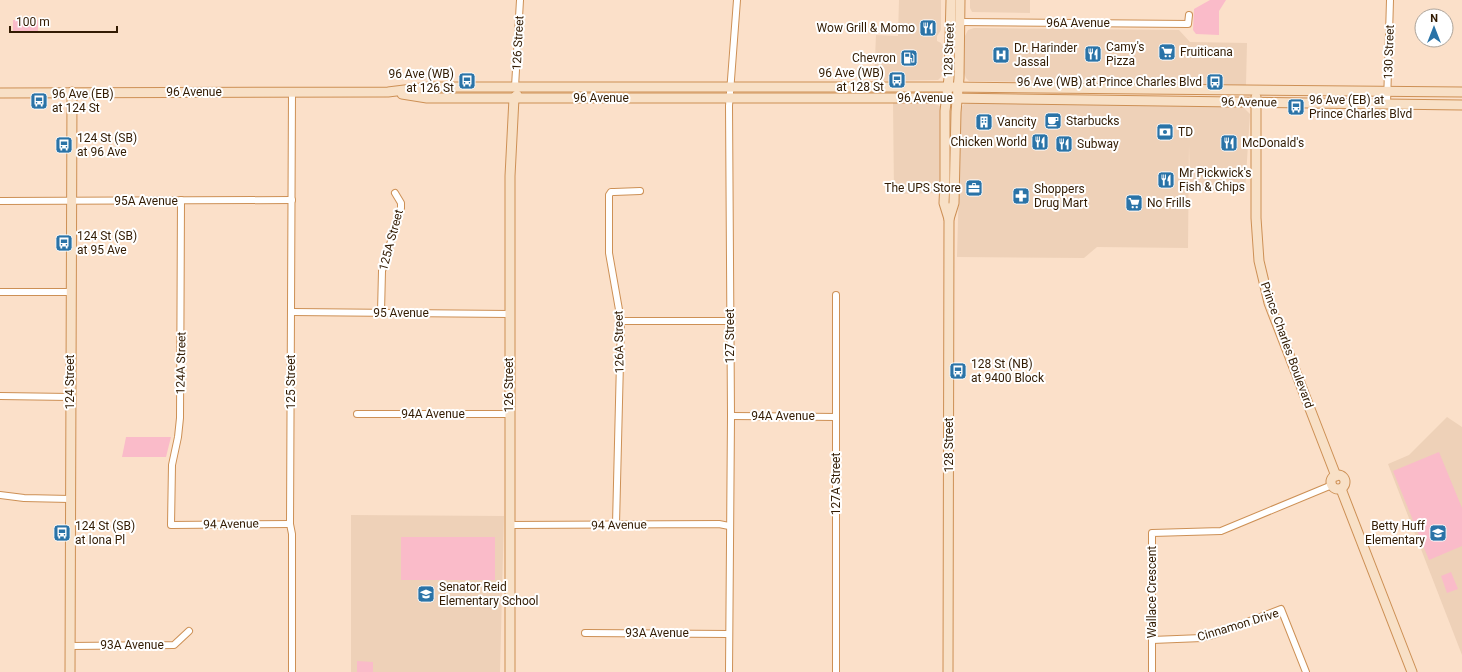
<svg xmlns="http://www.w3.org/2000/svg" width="1462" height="672" viewBox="0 0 1462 672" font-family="Roboto,sans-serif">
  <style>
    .built { fill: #eed1b8 }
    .green { fill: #fabbc9 }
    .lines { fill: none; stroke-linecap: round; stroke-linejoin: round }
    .street-casing { stroke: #cd9055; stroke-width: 8 }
    .secondary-casing { stroke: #cd9055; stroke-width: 11 }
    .street { stroke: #fff; stroke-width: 6 }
    .secondary { stroke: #f8e0c6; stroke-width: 9 }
    .labels { text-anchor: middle; stroke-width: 4; stroke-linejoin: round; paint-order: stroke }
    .street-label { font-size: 12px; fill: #321b02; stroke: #fff }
    .poi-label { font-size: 12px; fill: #321b02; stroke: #fff; text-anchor: start }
  </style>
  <rect width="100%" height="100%" fill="#fbe0c9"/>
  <g class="built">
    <path d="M899 0H941V30L937 36V41L941 43 943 47 942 72 941 77 938 80 874 81 876 35 898 36Z"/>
    <path d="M970 0H1030V13L972 12 970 8Z"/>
    <path d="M974 28 1179 30 1190 42 1247 43 1246 85 969 81 966 78 964 73 965 36 968 30Z"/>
    <path d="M893 103H932L940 106 941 109V193L894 194Z"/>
    <path d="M971 103 1242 106 1250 114 1245 191 1190 190 1189 144 1188 248 1097 247 1084 258 957 257 961 108 964 104Z"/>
    <path d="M1447 417 1462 427V655L1388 464 1409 455Z"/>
    <path d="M351 515 504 516 500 672H351Z"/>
  </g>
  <g class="green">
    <path d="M1210 0H1226L1219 11V35L1196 34 1193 30 1194 9Z"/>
    <rect x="13" y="20" width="25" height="12"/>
    <path d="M126 437H171L166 457H122Z"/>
    <path d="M1439 452 1462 508V546L1429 560 1393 471Z"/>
    <rect x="401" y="537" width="94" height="43"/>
    <path d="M1451 572 1458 589 1447 593 1441 576Z"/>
    <path d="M357 661 373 662V672H357Z"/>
  </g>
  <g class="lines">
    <g class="street-casing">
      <g id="street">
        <path d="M959 22 1188 24 1189 15"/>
        <path d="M515 87 520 0"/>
        <path d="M292 92 290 524 292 534V672"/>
        <path d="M1387 104 1390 0"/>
        <path d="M181 200 180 418 178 437 172 465 171 525 290 524"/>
        <path d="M0 201 292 200"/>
        <path d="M0 292H70"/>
        <path d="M836 295V672"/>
        <path d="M292 312 509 314"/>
        <path d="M381 312 382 271 401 208V203L395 193"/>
        <path d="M621 321H730"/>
        <path d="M0 396 70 397"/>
        <path d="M357 414H509"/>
        <path d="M731 416 836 417"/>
        <path d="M0 495 24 498 70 499"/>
        <path d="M616 524 621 321 609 253V195L611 192H614L640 191"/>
        <path d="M509 525 719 524 729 526"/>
        <path d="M585 633 728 634"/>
        <path d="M1152 640 1202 638 1213 635 1281 609 1306 672"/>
        <path d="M70 646 174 645 189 631"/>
        <path d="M729 672 731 416 729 106 737 0"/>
        <path d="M1152 672V533L1221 531 1332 485"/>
      </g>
    </g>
    <g class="secondary-casing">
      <g id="secondary">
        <path d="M0 93 388 92 429 87H948L1462 92"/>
        <path d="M402 94 427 98H947L1462 105"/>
        <path d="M1256 97V218L1259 261 1269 303 1336 476"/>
        <path d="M949 219 944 203 945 181V111L949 78 951 0"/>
        <circle cx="1338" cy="482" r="7"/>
        <path d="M1341 489 1412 672"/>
        <path d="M70 672 72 92"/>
        <path d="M510 672V176L514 98 517 95"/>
        <path d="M948 672 949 219 954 203 956 112 959 78 960 0"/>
      </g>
    </g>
    <use href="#street" class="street"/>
    <use href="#secondary" class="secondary"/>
  </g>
  <defs>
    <g id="restaurant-square" transform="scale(0.9)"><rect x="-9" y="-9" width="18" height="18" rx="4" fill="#2a73a7" stroke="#fff"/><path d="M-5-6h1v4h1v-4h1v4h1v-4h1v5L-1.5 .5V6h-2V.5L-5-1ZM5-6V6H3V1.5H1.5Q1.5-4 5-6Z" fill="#fff"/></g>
    <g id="supermarket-square" transform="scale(0.9)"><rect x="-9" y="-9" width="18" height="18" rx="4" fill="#2a73a7" stroke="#fff"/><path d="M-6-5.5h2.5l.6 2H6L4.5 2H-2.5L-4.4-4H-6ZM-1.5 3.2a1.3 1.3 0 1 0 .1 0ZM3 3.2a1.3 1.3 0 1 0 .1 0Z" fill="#fff"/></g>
    <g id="hospital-square" transform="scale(0.9)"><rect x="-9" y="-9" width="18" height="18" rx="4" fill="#2a73a7" stroke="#fff"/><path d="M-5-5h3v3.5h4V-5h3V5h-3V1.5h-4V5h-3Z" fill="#fff"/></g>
    <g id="fuel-square" transform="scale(0.9)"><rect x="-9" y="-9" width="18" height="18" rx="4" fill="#2a73a7" stroke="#fff"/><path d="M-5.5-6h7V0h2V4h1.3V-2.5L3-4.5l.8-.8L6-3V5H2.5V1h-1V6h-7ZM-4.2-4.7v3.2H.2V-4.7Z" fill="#fff"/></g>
    <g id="bus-square" transform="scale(0.9)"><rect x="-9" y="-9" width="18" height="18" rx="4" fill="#2a73a7" stroke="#fff"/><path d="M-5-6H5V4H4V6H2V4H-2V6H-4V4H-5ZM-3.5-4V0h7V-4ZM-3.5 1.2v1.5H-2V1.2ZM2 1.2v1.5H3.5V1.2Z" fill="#fff"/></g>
    <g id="cafe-square" transform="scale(0.9)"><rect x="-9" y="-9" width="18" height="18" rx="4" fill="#2a73a7" stroke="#fff"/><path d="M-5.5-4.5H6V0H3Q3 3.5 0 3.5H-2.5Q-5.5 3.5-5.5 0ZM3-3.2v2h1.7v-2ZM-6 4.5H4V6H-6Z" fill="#fff"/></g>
    <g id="building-square" transform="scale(0.9)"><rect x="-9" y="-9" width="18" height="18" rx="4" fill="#2a73a7" stroke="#fff"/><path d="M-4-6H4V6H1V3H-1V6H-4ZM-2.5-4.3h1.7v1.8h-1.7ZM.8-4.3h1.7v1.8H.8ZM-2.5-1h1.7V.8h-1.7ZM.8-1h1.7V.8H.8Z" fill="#fff"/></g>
    <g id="bank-square" transform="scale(0.9)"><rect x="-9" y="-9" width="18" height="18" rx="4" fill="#2a73a7" stroke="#fff"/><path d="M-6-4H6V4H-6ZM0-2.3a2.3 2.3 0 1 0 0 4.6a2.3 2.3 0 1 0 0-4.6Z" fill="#fff"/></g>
    <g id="office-square" transform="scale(0.9)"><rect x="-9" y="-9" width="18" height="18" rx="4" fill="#2a73a7" stroke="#fff"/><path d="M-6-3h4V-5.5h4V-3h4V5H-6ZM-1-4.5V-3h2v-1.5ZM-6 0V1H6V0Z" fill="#fff"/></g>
    <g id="pharmacy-square" transform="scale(0.9)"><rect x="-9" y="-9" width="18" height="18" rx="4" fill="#2a73a7" stroke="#fff"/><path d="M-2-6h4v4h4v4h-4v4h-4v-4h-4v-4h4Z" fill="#fff"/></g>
    <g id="school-square" transform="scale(0.9)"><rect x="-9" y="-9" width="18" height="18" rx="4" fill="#2a73a7" stroke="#fff"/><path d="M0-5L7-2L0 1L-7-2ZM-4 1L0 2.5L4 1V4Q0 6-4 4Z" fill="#fff"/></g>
  </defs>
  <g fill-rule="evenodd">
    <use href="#restaurant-square" x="928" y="28"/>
    <use href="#supermarket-square" x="1167" y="52"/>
    <use href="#restaurant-square" x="1093" y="54"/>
    <use href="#hospital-square" x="1001" y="55"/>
    <use href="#fuel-square" x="909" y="58"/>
    <use href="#bus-square" x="897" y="80"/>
    <use href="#bus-square" x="467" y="81"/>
    <use href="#bus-square" x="1215" y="82"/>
    <use href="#bus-square" x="39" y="101"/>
    <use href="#bus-square" x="1296" y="107"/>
    <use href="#cafe-square" x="1053" y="121"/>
    <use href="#building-square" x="984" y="122"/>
    <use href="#bank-square" x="1165" y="132"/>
    <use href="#restaurant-square" x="1040" y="142"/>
    <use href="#restaurant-square" x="1229" y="143"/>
    <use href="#restaurant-square" x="1064" y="144"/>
    <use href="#bus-square" x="64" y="145"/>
    <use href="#restaurant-square" x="1166" y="180"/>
    <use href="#office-square" x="974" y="188"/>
    <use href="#pharmacy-square" x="1021" y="196"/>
    <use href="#supermarket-square" x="1134" y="203"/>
    <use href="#bus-square" x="64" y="243"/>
    <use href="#bus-square" x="958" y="371"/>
    <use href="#bus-square" x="62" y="533"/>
    <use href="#school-square" x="1438" y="533"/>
    <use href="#school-square" x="426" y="594"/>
  </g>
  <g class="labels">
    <g class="street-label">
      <text x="1078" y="27">96A Avenue</text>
      <text transform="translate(518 43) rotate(-87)" y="4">126 Street</text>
      <text transform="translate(949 50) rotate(-88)" y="4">128 Street</text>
      <text transform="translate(1389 52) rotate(-88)" y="4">130 Street</text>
      <text x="194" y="96">96 Avenue</text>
      <text x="601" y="102">96 Avenue</text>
      <text x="925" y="102">96 Avenue</text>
      <text transform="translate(1249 102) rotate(1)" y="4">96 Avenue</text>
      <text x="146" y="205">95A Avenue</text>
      <text transform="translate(391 240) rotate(-75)" y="4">125A Street</text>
      <text x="401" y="317">95 Avenue</text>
      <text transform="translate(730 336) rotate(-90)" y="4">127 Street</text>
      <text transform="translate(619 342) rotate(-91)" y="4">126A Street</text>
      <text transform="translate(1287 345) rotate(70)" y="4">Prince Charles Boulevard</text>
      <text transform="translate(181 363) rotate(-89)" y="4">124A Street</text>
      <text transform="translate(70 382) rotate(-90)" y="4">124 Street</text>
      <text transform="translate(291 382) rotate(-90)" y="4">125 Street</text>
      <text transform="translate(509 385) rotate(-90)" y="4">126 Street</text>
      <text x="433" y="418">94A Avenue</text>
      <text x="783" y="420">94A Avenue</text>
      <text transform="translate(949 445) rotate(-90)" y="4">128 Street</text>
      <text transform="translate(836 484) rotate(-90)" y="4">127A Street</text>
      <text transform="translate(231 524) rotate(-1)" y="4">94 Avenue</text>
      <text transform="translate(619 525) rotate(-1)" y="4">94 Avenue</text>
      <text transform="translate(1152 592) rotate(-90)" y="4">Wallace Crescent</text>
      <text transform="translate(1238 625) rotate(-17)" y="4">Cinnamon Drive</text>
      <text x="657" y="637">93A Avenue</text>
      <text x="132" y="649">93A Avenue</text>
    </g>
    <g class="poi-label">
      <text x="915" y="32" text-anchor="end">Wow Grill &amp; Momo</text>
      <text x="1106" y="51">Camy's<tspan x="1106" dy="14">Pizza</tspan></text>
      <text x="1014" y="52">Dr. Harinder<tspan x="1014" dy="14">Jassal</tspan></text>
      <text x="1180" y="56">Fruiticana</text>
      <text x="896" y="62" text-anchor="end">Chevron</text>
      <text x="884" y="77" text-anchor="end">96 Ave (WB)<tspan x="884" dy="14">at 128 St</tspan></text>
      <text x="454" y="78" text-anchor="end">96 Ave (WB)<tspan x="454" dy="14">at 126 St</tspan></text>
      <text x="1202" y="86" text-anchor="end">96 Ave (WB) at Prince Charles Blvd</text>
      <text x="52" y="98">96 Ave (EB)<tspan x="52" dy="14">at 124 St</tspan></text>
      <text x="1309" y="104">96 Ave (EB) at<tspan x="1309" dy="14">Prince Charles Blvd</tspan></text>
      <text x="1066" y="125">Starbucks</text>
      <text x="997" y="126">Vancity</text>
      <text x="1178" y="136">TD</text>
      <text x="77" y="142">124 St (SB)<tspan x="77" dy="14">at 96 Ave</tspan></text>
      <text x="1027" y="146" text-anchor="end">Chicken World</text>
      <text x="1242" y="147">McDonald's</text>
      <text x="1077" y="148">Subway</text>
      <text x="1179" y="177">Mr Pickwick's<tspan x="1179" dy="14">Fish &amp; Chips</tspan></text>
      <text x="961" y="192" text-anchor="end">The UPS Store</text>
      <text x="1034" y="193">Shoppers<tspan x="1034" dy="14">Drug Mart</tspan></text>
      <text x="1147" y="207">No Frills</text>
      <text x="77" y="240">124 St (SB)<tspan x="77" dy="14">at 95 Ave</tspan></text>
      <text x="971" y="368">128 St (NB)<tspan x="971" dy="14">at 9400 Block</tspan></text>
      <text x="75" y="530">124 St (SB)<tspan x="75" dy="14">at Iona Pl</tspan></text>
      <text x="1425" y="530" text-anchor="end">Betty Huff<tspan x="1425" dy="14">Elementary</tspan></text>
      <text x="439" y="591">Senator Reid<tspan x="439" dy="14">Elementary School</tspan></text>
    </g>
  </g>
  <g transform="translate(1434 28)"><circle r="19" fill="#ffffff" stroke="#ada49a"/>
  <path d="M0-3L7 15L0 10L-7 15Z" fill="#2a73a7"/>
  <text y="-6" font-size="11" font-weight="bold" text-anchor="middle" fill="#321b02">N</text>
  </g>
  <path d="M10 26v6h107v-6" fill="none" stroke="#321b02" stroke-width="2"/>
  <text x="16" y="26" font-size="12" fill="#321b02" stroke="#ffffff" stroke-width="3" paint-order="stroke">100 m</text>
</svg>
